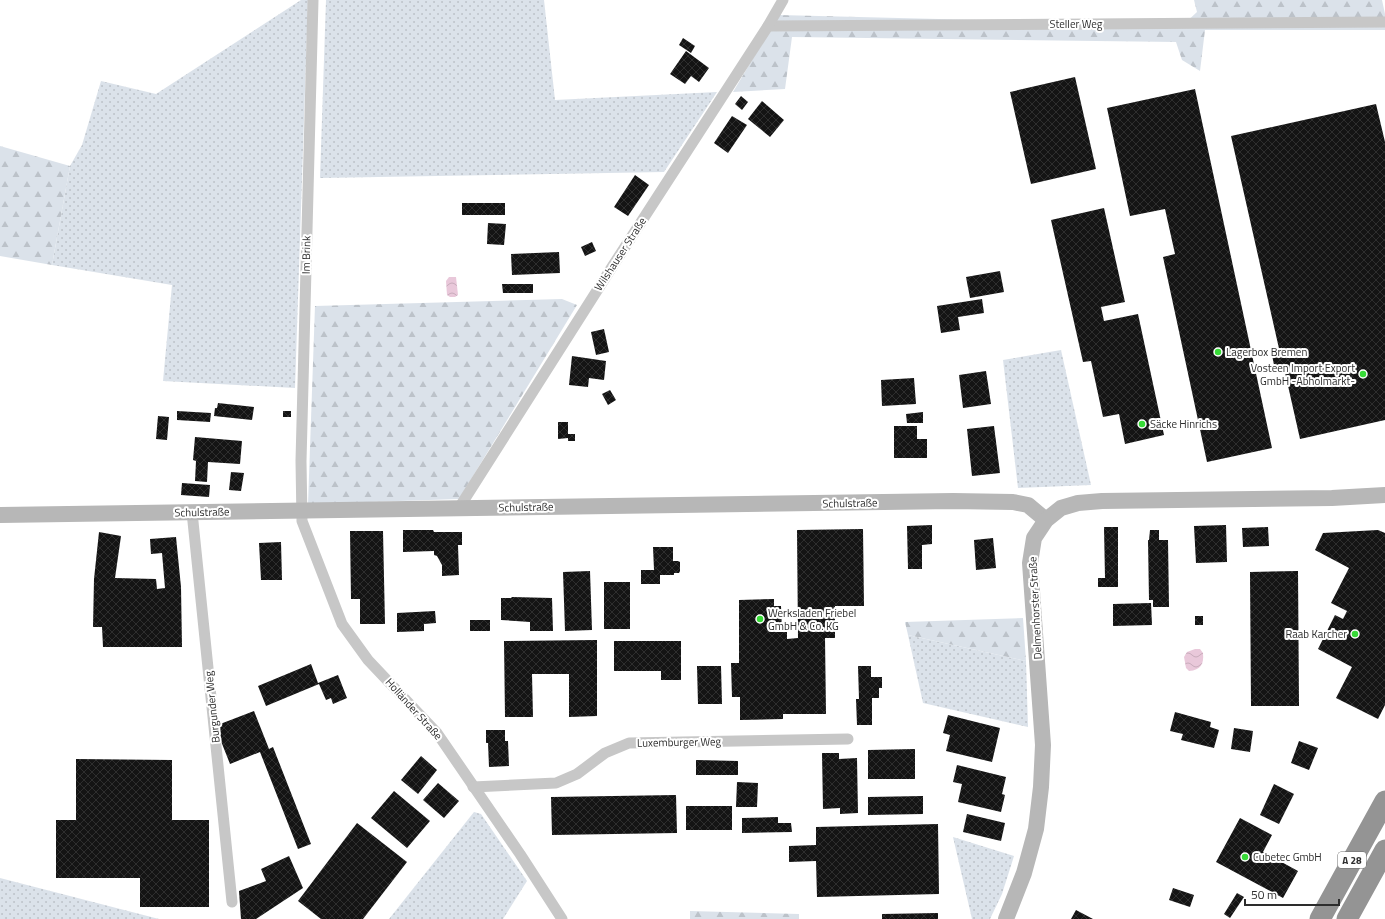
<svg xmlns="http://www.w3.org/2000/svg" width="1385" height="919" viewBox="0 0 1385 919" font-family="'Titillium Web',sans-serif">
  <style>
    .grass { fill: url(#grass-dots) }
    .forest { fill: url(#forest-firs) }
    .water { fill: url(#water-waves) }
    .building { fill: url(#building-cross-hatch) }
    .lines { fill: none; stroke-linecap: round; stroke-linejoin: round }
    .street { stroke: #c7c7c7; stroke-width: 11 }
    .secondary { stroke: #b7b7b7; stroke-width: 16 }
    .highway { stroke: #949494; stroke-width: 21 }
    .poi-dot { fill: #37db37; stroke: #fff; stroke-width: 1.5 }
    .labels { text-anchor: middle; stroke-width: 4; stroke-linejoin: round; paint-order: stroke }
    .shield { fill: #fff; stroke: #6c6c6c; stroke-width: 1 }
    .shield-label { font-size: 10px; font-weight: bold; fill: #2d2d2d }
    .street-label { font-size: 11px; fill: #2d2d2d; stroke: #fff }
    .poi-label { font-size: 11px; fill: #2d2d2d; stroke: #fff; text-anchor: start }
  </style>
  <defs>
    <pattern id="grass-dots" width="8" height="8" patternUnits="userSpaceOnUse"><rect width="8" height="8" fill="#dbe2ea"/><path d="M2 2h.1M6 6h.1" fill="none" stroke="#bcc2c9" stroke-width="1.8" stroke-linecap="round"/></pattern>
    <pattern id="forest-firs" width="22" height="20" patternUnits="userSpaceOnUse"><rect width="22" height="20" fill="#dbe2ea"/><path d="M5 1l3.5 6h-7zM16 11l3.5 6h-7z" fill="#bcc2c9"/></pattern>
    <pattern id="water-waves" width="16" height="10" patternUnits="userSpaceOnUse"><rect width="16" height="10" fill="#e9c8da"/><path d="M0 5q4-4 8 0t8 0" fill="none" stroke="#c8acbb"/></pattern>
    <pattern id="building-cross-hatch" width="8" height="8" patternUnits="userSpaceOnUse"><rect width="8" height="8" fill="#141414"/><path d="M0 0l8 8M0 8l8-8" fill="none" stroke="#2e2e2e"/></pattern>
  </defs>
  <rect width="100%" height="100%" fill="#fff"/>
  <g class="grass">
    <path d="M301 0H308L295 388 163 381 172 285 52 265 70 166 82 145 101 81 156 94Z"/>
    <path d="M326 0H544L555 100 717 92 664 172 320 178Z"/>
    <path d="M1061 350 1091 485 1018 488 1003 360Z"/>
    <path d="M908 635 1026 661 1028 727 923 703Z"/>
    <path d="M474 812 481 814 527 881 503 919H389Z"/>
    <path d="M953 837 1014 856 1002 894 990 919H972Z"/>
    <path d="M0 878 159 919H0Z"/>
  </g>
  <g class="forest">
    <path d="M1194 0H1382L1385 14V30H1205L1200 71 1182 60 1176 42 792 37 785 89 733 92 779 15 1183 25 1197 12Z"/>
    <path d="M0 146 70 166 52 265 0 256Z"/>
    <path d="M562 299 577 305 459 499 308 504 315 306Z"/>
    <path d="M1023 618 1026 661 908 635 905 622Z"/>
    <path d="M690 911 799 914V919H690Z"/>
  </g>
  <g class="water">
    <path d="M449 277H456L458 295 455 297H450L447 295 446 281Z"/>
    <path d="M1195 649H1200L1203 653C1204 664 1201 670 1189 671L1186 668 1184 657 1187 652Z"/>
  </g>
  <g class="building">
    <path d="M683 38 695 46 691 53 679 45Z"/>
    <path d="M686 51 709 68 699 82 691 76 685 84 670 74Z"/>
    <path d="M1075 77 1096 169 1031 184 1010 92Z"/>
    <path d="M1195 89 1272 448 1207 462 1163 257 1175 254 1165 209 1130 216 1107 108Z"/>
    <path d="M741 96 748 102 742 110 735 104Z"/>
    <path d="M762 101 784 120 770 137 748 119Z"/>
    <path d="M1376 104 1385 142V420L1300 439 1284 368 1275 370 1272 355 1280 353 1231 136Z"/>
    <path d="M732 116 747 125 728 153 714 143Z"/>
    <path d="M635 175 649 185 628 216 614 207Z"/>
    <rect x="462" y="203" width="43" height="12"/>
    <path d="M1104 208 1125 302 1101 307 1104 321 1138 314 1164 435 1125 444 1119 414 1103 417 1091 361 1083 362 1051 220Z"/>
    <path d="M488 223 506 224 504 245 487 244Z"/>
    <path d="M592 242 596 251 585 256 581 247Z"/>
    <path d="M559 252 560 273 512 275 511 254Z"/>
    <path d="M1000 271 1004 292 970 298 966 277Z"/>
    <path d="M502 284H533V293H503Z"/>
    <path d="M982 299 984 313 958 317 960 330 941 333 937 306Z"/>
    <path d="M604 329 609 352 596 355 591 332Z"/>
    <path d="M572 356 606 361 604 380 589 378 588 387 569 385Z"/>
    <path d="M986 371 991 404 963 408 959 375Z"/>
    <path d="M914 378 916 404 882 406 881 380Z"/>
    <path d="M610 390 616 400 608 405 602 394Z"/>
    <path d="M218 403 254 407 252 420 214 416 215 408H217Z"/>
    <path d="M177 411 211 413 210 422 177 420Z"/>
    <rect x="283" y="411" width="8" height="6"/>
    <path d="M923 412V423H907L906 414Z"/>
    <path d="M158 416 169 417 167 440 156 439Z"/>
    <path d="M558 422H568V434H575V441H568V438L558 439Z"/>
    <path d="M894 426H917V439H927V458H894Z"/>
    <path d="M994 426 1000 473 972 476 967 429Z"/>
    <path d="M195 437 242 441 240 464 208 462 207 482 195 481 196 461 193 460Z"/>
    <path d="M231 472 244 473 241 491 229 490Z"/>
    <path d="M182 483 210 485 209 497 181 495Z"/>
    <path d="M932 525V544L922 545V569H908L907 526Z"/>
    <path d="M1226 525 1227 562 1196 563 1194 526Z"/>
    <path d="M1104 527H1118V587H1098V578H1105Z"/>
    <path d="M1268 527 1269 546 1243 547 1242 528Z"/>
    <path d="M863 529 864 606H835V638H825L826 714H783V719L740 720V697H732L731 663H739V600L774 599V606H781L782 632H787V639L798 638 797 530Z"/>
    <path d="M403 530H433L434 532H462V545H458L459 575 442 576V565L437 556 434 555V551L403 552Z"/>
    <path d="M1150 530H1159V540H1168L1169 607H1153V600H1149L1148 540H1149Z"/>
    <path d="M1378 530 1385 533V705L1378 719 1336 698 1352 667 1318 649 1335 615 1343 619 1347 611 1331 603 1349 568 1315 550 1323 533Z"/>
    <path d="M350 531H383L385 624H360V599H351Z"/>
    <path d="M99 532 121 536 115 578 156 579 157 589 165 588 162 553 151 554 150 539 176 537 181 587 182 647H103L102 627H93L94 579Z"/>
    <path d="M993 538 996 568 976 570 974 540Z"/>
    <path d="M281 542 282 580H261L259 543Z"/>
    <path d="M653 547H673V561H678L680 562V571L679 573H674V575H660V584H641V570H654Z"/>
    <path d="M590 571 592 630 565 631 563 572Z"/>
    <path d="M1298 571 1299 706H1251L1250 572Z"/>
    <rect x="604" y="582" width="26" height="47"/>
    <path d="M512 597 552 598 553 631H530V622L501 620V598H511Z"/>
    <path d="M1151 603 1152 625 1113 626V604Z"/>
    <path d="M435 611 436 623 424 624V631L397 632V613Z"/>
    <rect x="1195" y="616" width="8" height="9"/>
    <rect x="470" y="620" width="20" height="11"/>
    <path d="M597 640V716L569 717V674H532L533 717H505L504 641Z"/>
    <path d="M614 641H681V680H661V671H614Z"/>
    <path d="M311 664 318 683 338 675 347 698 333 704 331 698 326 700 319 684 266 706 258 686Z"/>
    <path d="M697 666H721L722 704H698Z"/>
    <path d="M858 666H871V677H882V688H879V698H872V725H857L856 699H859Z"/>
    <path d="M254 711 269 749 273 747 311 844 298 849 260 752 230 764 215 726Z"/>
    <path d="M1175 712 1211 722 1210 727 1219 730 1214 748 1181 740 1183 734 1170 731Z"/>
    <path d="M948 715 1000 728 992 762 946 751 950 735 943 733Z"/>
    <path d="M1234 728 1253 731 1250 752 1231 749Z"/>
    <path d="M486 730H505V741H508L509 766 489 767 488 743H486Z"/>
    <path d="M1299 741 1318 748 1309 770 1291 763Z"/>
    <path d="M915 749V779H868V750Z"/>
    <path d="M822 753H839V759L857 758 858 813 840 814V808L823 809Z"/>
    <path d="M421 756 437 770 418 794 401 780Z"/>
    <path d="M76 759 172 760V820H209V907H140V878H56V820H76Z"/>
    <path d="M696 760 738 761V775H696Z"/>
    <path d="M957 765 1006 777 1002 794 1005 795 1001 812 958 802 962 784 953 782Z"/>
    <path d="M737 782 758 783 757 807H736Z"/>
    <path d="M438 783 459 801 444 818 423 800Z"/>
    <path d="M1274 784 1294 794 1279 824 1260 815Z"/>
    <path d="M394 791 430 821 407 848 371 818Z"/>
    <path d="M676 795 677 833 552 835 551 797Z"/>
    <path d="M923 796V814L868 815V797Z"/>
    <rect x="686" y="806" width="46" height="24"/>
    <path d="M967 814 1005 823 1001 841 963 832Z"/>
    <path d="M778 817V823H791L792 832 742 833V818Z"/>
    <path d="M1240 818 1272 835 1263 852 1298 871 1283 898 1216 862Z"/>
    <path d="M357 823 407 862 363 919H321L298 901Z"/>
    <path d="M938 824 939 894 817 897 816 861 789 862V846L816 845V827Z"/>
    <path d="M289 856 303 888 256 919H241L239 891 266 881 261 869Z"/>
    <path d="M1173 888 1194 895 1190 907 1169 900Z"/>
    <path d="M1237 893 1244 897 1230 918 1224 914Z"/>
    <path d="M1076 910 1093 919H1071Z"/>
    <path d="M938 913V919H882V914Z"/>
  </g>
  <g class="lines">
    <g class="street">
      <path d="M313 0 301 461 302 521 342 624 368 660 437 733 520 854 562 919"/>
      <path d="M768 26 1385 22"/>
      <path d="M459 508 612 267 768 26 783 0"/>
      <path d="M192 512 232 902"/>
      <path d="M473 787 556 783 577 774 605 753 629 743 848 739"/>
    </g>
    <g class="secondary">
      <path d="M0 515 953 501 1013 502 1028 505 1046 520"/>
      <path d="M1006 919 1024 873 1036 829 1041 787 1043 745 1030 563 1034 538 1046 520 1061 508 1078 503 1102 501 1332 498 1385 495"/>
    </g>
    <g class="highway">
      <path d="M1320 919 1385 801"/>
      <path d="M1347 919 1385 850"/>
    </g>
  </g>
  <g class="poi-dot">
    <circle cx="1218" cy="352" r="4"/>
    <circle cx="1363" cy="374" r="4"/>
    <circle cx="1142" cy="424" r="4"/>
    <circle cx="760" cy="619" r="4"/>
    <circle cx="1355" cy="634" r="4"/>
    <circle cx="1245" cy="857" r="4"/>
  </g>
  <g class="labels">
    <rect class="shield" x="1338" y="852" width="28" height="16" rx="3"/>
    <g class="shield-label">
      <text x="1352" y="864">A 28</text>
    </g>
    <g class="street-label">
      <text x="1076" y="28">Steller Weg</text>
      <text transform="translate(620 254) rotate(-57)" y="4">Wilshauser Straße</text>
      <text transform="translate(306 255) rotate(-89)" y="4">Im Brink</text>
      <text transform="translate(850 503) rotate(-1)" y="4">Schulstraße</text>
      <text transform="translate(526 507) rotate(-1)" y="4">Schulstraße</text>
      <text transform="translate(202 512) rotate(-1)" y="4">Schulstraße</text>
      <text transform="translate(1035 608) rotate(-93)" y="4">Delmenhorster Straße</text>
      <text transform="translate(212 707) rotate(-96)" y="4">Burgunder Weg</text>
      <text transform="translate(414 709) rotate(48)" y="4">Holländer Straße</text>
      <text transform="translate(679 742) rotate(-1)" y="4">Luxemburger Weg</text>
    </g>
    <g class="poi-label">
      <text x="1226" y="356">Lagerbox Bremen</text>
      <text x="1355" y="372" text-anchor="end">Vosteen Import Export<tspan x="1355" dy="13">GmbH -Abholmarkt-</tspan></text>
      <text x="1150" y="428">Säcke Hinrichs</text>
      <text x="768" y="617">Werksladen Friebel<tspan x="768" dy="13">GmbH &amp; Co. KG</tspan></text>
      <text x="1347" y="638" text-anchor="end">Raab Karcher</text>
      <text x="1253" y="861">Cubetec GmbH</text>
    </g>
  </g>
  <path d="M1245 899v6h94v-6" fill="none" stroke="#2d2d2d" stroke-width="2"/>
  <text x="1251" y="899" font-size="12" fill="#2d2d2d" stroke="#ffffff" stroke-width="3" paint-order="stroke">50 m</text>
</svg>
